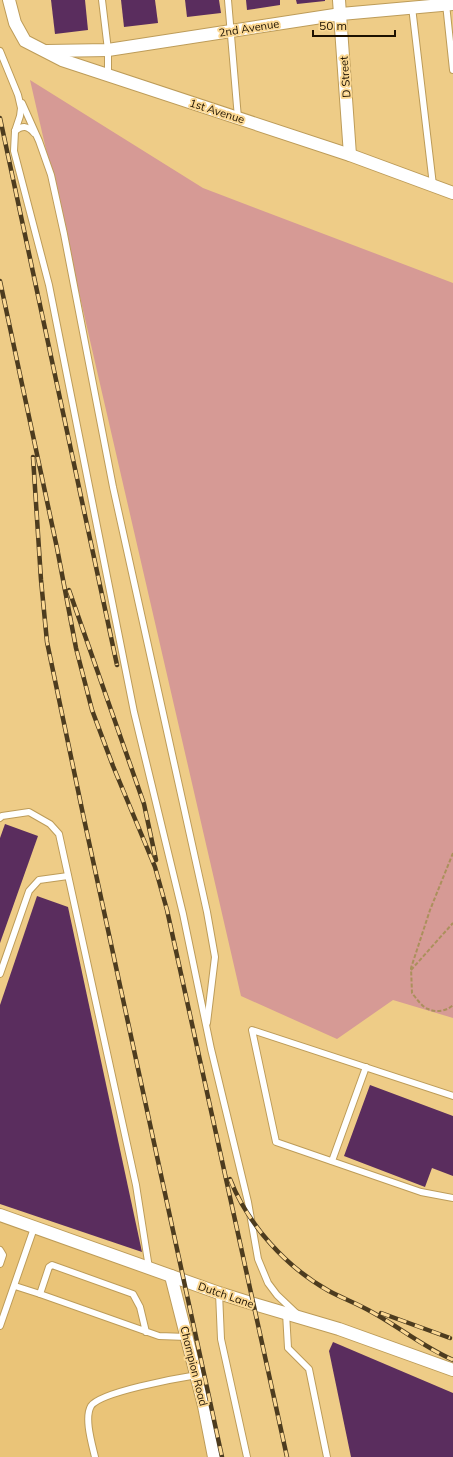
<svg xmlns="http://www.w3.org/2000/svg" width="453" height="1457" viewBox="0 0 453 1457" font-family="Mulish,sans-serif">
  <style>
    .built { fill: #eac478 }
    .green { fill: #d69a95 }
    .building { fill: #5a2d5e }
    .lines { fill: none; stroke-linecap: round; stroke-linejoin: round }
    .lane-casing { stroke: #bd9c59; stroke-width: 8 }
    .street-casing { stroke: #bd9c59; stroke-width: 14 }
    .path { stroke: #ab905c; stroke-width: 2; stroke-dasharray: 4 2; stroke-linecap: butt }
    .lane { stroke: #fff; stroke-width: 6 }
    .street { stroke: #fff; stroke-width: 12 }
    .rail-casing { stroke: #4d3c1f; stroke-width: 4.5 }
    .rail { stroke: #fcd994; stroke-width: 3; stroke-dasharray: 9; stroke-linecap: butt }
    .labels { text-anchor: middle; stroke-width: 4; stroke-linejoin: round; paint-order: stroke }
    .street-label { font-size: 11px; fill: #1d1100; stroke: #fcd994 }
  </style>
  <rect width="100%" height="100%" fill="#eecc87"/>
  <path class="built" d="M0 1216 171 1276 209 1457H0Z"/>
  <path class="green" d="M30 80 203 188 453 283V1018L393 1000 337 1039 241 996Z"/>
  <g class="building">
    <path d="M51 0H85L88 30 55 34Z"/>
    <path d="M121 0H155L158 23 124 27Z"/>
    <path d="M185 0H219L221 13 187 17Z"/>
    <path d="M246 0H280V5L247 10Z"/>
    <path d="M296 0H325V1L297 4Z"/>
    <path d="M5 824 38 836 0 943V838Z"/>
    <path d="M37 896 68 907 142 1252 0 1204V1005Z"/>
    <path d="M370 1085 453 1116V1176L432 1168 425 1187 344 1156Z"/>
    <path d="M333 1342 453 1393V1457H351L329 1351Z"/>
  </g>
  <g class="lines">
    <g class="lane-casing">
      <g id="lane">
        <path d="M102 0 108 50V75"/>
        <path d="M228 0 238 118"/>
        <path d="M446 4 453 70"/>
        <path d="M412 7 433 185"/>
        <path d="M0 51 18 95 21 108 20 116 15 131 14 151 49 285 134 712 183 914 211 1049 248 1202 258 1259 268 1283 277 1295 297 1314"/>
        <path d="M22 103 39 141 51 175 64 234 113 487 207 912 215 957 207 1023"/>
        <path d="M15 131C23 125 28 126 34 133"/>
        <path d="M0 818 2 816 29 812 50 824 59 834 136 1185 149 1268"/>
        <path d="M0 974 29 891 39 880 68 876"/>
        <path d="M453 1096 252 1030 276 1142 421 1192 453 1198"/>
        <path d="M332 1161 366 1067"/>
        <path d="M0 1250 3 1255 0 1264"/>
        <path d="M15 1286 40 1294"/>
        <path d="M219 1293 221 1339 247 1457"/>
        <path d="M286 1313 288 1348 309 1369 327 1457"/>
        <path d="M0 1326 34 1228"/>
        <path d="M146 1332 140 1307 133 1294 52 1265 49 1267 40 1294 159 1336 187 1337"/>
        <path d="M95 1457C92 1444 84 1418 91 1406 100 1392 178 1378 197 1375"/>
      </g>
    </g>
    <g class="street-casing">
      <g id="street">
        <path d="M9 0 15 23 25 41 62 60 350 155 453 193"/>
        <path d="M339 0 350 155"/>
        <path d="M47 51 108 50 341 14 453 4"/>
        <path d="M0 1215 219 1293 254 1304 339 1329 453 1370"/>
        <path d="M171 1276 204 1406 214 1457"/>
      </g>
    </g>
    <g class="path">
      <path d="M453 853 430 910 411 968 412 993C416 998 422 1007 428 1009 436 1013 447 1011 453 1005"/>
      <path d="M411 970 453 923"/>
    </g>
    <use href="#lane" class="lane"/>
    <use href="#street" class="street"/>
    <g class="rail-casing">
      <g id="rail">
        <path d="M0 118 117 665"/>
        <path d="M0 281 57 548 76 648 92 710 113 766 155 867 167 910 287 1457"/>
        <path d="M33 457 41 580 47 642 84 819 222 1457"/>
        <path d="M69 590 144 804 156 860"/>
        <path d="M230 1179C248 1225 286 1267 329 1291 342 1298 356 1303 370 1311 398 1326 423 1347 453 1360"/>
        <path d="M381 1313 450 1338"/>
      </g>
    </g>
    <use href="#rail" class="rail"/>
  </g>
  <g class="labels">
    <g class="street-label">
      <text transform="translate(249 28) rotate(-9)" y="4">2nd Avenue</text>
      <text transform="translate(345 77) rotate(-94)" y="4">D Street</text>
      <text transform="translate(217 111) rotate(18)" y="4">1st Avenue</text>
      <text transform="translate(226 1295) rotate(19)" y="4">Dutch Lane</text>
      <text transform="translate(194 1366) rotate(76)" y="4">Champion Road</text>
    </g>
  </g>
  <path d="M313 30v6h82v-6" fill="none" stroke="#1d1100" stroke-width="2"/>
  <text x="319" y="30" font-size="12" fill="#1d1100" stroke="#fcd994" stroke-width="3" paint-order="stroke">50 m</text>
</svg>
